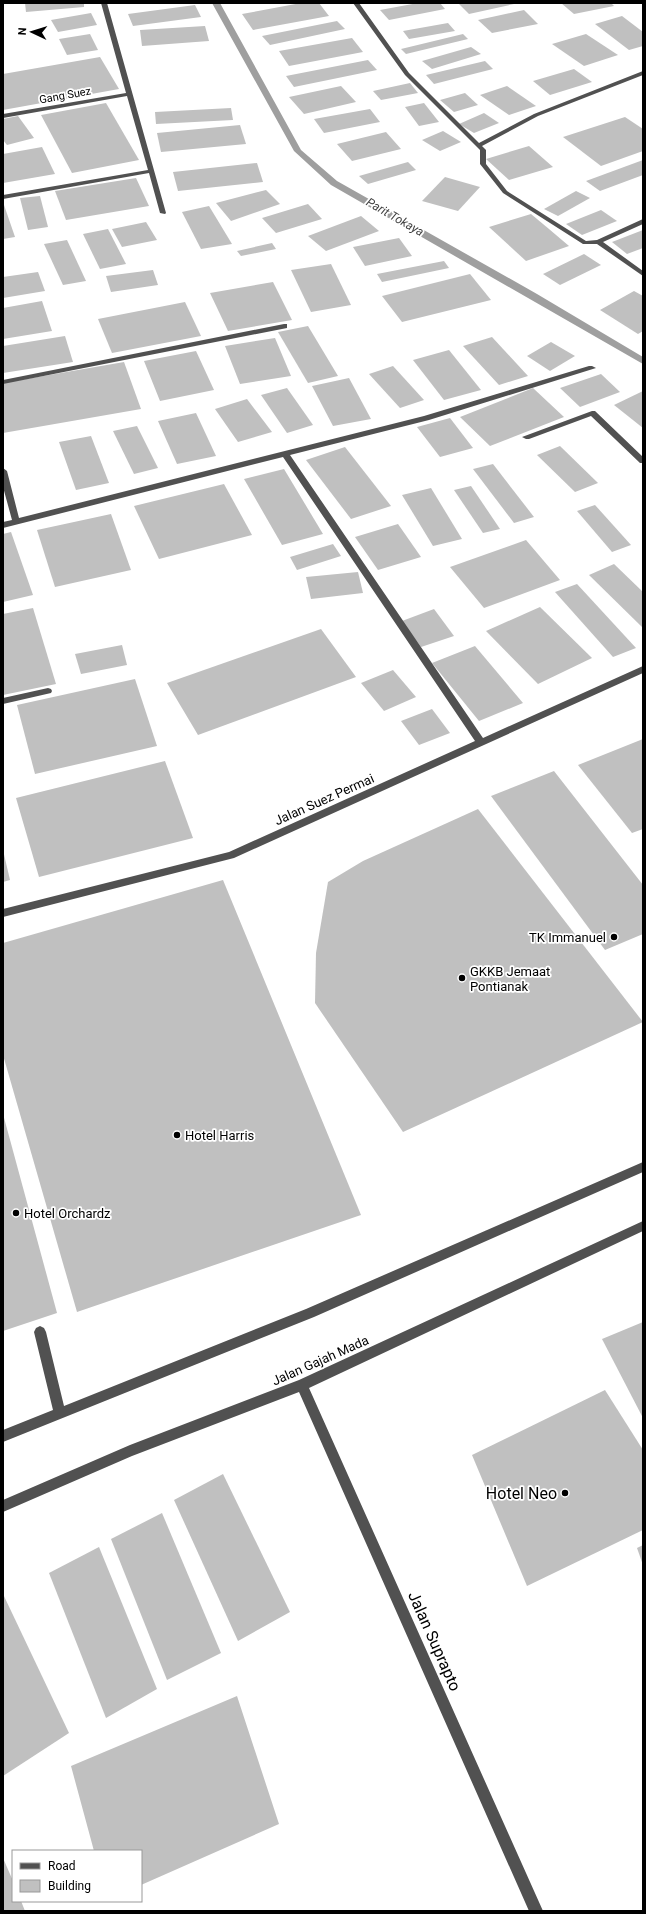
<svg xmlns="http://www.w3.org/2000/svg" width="646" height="1914" viewBox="0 0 646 1914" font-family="Roboto,sans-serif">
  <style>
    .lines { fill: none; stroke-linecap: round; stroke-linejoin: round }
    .stream { fill: #9f9f9f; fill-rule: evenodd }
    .building { fill: #c0c0c0 }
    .minor { fill: #515151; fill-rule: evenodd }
    .poi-dot { fill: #000; stroke: #fff; stroke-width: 1.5 }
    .labels { text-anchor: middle; stroke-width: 3.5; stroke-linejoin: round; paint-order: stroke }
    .far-street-label { font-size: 11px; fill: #000; stroke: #fff }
    .far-water-label { font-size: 12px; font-style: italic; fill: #404040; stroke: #fff }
    .street-label { font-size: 13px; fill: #000; stroke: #fff }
    .poi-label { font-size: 13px; fill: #000; stroke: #fff; text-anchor: start }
    .near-poi-label { font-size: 16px; fill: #000; stroke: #fff; text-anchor: end }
    .near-street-label { font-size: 16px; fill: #000; stroke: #fff }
  </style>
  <rect width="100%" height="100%" fill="#fff"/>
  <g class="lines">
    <path class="stream" d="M212 3H220L301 150 337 181 537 294 643 357V364L331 185 294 151Z"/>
  </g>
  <g class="building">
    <path d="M25 3H84V7L26 12Z"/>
    <path d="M301 3H319L329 16 253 30 242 14Z"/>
    <path d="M418 3H440L445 9 389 20 380 10Z"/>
    <path d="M458 3H514V4L469 14Z"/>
    <path d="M561 3H611L614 6 574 14Z"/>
    <path d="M195 5 201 17 133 26 128 14Z"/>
    <path d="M524 10 538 24 492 33 478 20Z"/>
    <path d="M91 13 97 25 58 32 51 20Z"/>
    <path d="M622 16 643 32V46L629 50 595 24Z"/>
    <path d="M337 21 345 29 270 45 262 36Z"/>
    <path d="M448 23 455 31 409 39 403 31Z"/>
    <path d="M205 26 209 41 142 46 140 30Z"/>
    <path d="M90 34 98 50 67 55 59 39Z"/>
    <path d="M463 34 468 39 406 54 401 49Z"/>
    <path d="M586 34 618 55 584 66 552 44Z"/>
    <path d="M352 38 363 52 289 66 279 51Z"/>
    <path d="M471 47 481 54 432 69 422 61Z"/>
    <path d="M100 57 119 89 3 110V74Z"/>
    <path d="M368 60 377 70 294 87 286 76Z"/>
    <path d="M485 61 493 69 434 84 426 75Z"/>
    <path d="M574 69 592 82 550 95 533 81Z"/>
    <path d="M410 83 418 93 381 100 373 91Z"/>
    <path d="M341 86 356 102 304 114 289 97Z"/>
    <path d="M507 86 536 106 509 115 480 95Z"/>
    <path d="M465 93 478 105 454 112 440 100Z"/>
    <path d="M106 103 139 160 72 173 41 115Z"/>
    <path d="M424 103 439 122 419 126 405 107Z"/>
    <path d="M231 108 233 120 156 124 155 112Z"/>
    <path d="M370 109 380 122 324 133 314 119Z"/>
    <path d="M484 113 499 123 474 133 459 124Z"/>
    <path d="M18 116 34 138 7 145 3 140V119Z"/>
    <path d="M625 117 643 129V151L601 166 563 137Z"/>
    <path d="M240 125 246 144 161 152 157 133Z"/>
    <path d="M443 131 461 142 440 151 422 140Z"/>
    <path d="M386 132 401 149 352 161 337 144Z"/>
    <path d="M529 146 553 167 509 180 486 159Z"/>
    <path d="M42 147 55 174 3 183V154Z"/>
    <path d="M643 160V175L600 191 586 181Z"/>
    <path d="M408 162 416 170 368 184 359 176Z"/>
    <path d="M257 163 263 182 178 191 173 172Z"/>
    <path d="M445 177 480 187 458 211 422 201Z"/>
    <path d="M136 178 149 206 66 220 55 191Z"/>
    <path d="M266 190 280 204 231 221 216 203Z"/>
    <path d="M576 191 590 198 558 216 544 209Z"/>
    <path d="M40 196 48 227 28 230 20 198Z"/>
    <path d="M3 202 15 237 3 239Z"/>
    <path d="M308 204 322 219 276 233 262 218Z"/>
    <path d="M209 206 232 244 201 249 182 212Z"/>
    <path d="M601 210 617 221 582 235 566 224Z"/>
    <path d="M531 214 549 229 569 246 526 261 489 227Z"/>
    <path d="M361 216 379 231 326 251 308 236Z"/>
    <path d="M146 222 157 240 122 247 112 229Z"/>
    <path d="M108 229 126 264 100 269 83 234Z"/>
    <path d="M643 230V248L627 254 612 242Z"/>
    <path d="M399 238 412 256 365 266 353 247Z"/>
    <path d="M67 240 86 281 63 285 44 244Z"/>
    <path d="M272 243 276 249 241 256 237 251Z"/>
    <path d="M584 254 601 265 560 285 543 274Z"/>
    <path d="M444 261 449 268 382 282 377 274Z"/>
    <path d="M331 264 351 305 311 312 291 270Z"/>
    <path d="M153 270 158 285 111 292 106 276Z"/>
    <path d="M38 272 45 291 3 298V277Z"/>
    <path d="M470 274 491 300 402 322 382 296Z"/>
    <path d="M273 282 292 320 228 331 210 293Z"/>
    <path d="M634 291 643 296V331L638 334 600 310Z"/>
    <path d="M42 301 52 331 3 339V308Z"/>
    <path d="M185 302 201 336 112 353 98 319Z"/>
    <path d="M308 326 338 376 308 383 278 332Z"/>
    <path d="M65 336 73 362 3 373V346Z"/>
    <path d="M492 337 528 376 499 385 463 346Z"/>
    <path d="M275 338 291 376 240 384 225 346Z"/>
    <path d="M551 342 575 356 550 371 527 356Z"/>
    <path d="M449 350 481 390 444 400 413 360Z"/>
    <path d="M196 351 214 390 160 401 144 361Z"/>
    <path d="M124 362 141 409 3 433V383Z"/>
    <path d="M393 366 424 400 400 408 369 374Z"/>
    <path d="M601 374 620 392 580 407 560 388Z"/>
    <path d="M349 378 371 419 333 426 312 386Z"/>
    <path d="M287 388 313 425 287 433 261 395Z"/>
    <path d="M533 388 564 417 490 446 460 417Z"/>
    <path d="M643 391V428L614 405Z"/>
    <path d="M247 399 272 432 238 442 215 409Z"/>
    <path d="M196 413 216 456 177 464 158 421Z"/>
    <path d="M450 418 473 448 440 457 417 427Z"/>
    <path d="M137 426 158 468 134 474 113 431Z"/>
    <path d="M91 436 109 483 76 490 59 442Z"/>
    <path d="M560 446 598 483 575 492 537 455Z"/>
    <path d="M345 447 391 506 351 519 306 460Z"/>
    <path d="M493 464 534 517 514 523 473 469Z"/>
    <path d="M284 469 323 534 282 545 244 479Z"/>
    <path d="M224 484 252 535 159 559 134 506Z"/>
    <path d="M471 486 500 529 483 533 454 490Z"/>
    <path d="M431 488 462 539 433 546 402 495Z"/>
    <path d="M595 505 631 545 612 552 577 511Z"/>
    <path d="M111 514 131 570 55 587 37 530Z"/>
    <path d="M398 524 421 557 378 570 355 537Z"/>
    <path d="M11 532 33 595 3 602V534Z"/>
    <path d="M526 540 560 580 484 608 450 567Z"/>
    <path d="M333 544 341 556 297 570 290 557Z"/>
    <path d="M614 564 643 592V627H642L589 575Z"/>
    <path d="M358 572 363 593 311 599 306 577Z"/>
    <path d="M577 584 636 648 613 657 555 592Z"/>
    <path d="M540 607 592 658 538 684 486 631Z"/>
    <path d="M33 608 56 684 3 695V614Z"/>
    <path d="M434 609 454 636 421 647 402 621Z"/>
    <path d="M321 629 356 677 198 735 167 683Z"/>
    <path d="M122 645 127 665 81 674 75 654Z"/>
    <path d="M475 646 523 703 479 721 432 663Z"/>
    <path d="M393 670 416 697 384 711 361 683Z"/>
    <path d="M135 679 157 746 35 774 17 705Z"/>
    <path d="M432 709 450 733 419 745 401 721Z"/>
    <path d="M643 739V829L632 833 578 765Z"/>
    <path d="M165 761 193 838 39 877 16 798Z"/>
    <path d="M554 771 643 885V934L605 950 491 796Z"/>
    <path d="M478 809 643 1022 403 1132 315 1003 316 953 328 882 363 861Z"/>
    <path d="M3 850 10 880 3 882Z"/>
    <path d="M223 880 361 1215 77 1312 3 1055V943Z"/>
    <path d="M3 1114 57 1313 3 1331Z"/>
    <path d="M643 1322V1418L602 1339Z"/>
    <path d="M605 1390 643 1450V1530L527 1586 472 1455Z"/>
    <path d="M223 1474 290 1612 238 1641 174 1500Z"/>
    <path d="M162 1513 221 1653 167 1680 111 1539Z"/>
    <path d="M643 1545V1565L637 1548Z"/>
    <path d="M99 1547 157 1689 106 1718 49 1573Z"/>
    <path d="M3 1594 69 1733 3 1776Z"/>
    <path d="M237 1696 279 1824 141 1885V1851H94L71 1766Z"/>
    <path d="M3 1858 13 1881V1901H21L25 1911H3Z"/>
  </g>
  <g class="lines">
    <g class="minor">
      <path d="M101 3H107L166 213 165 214 160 213 149 173 3 199V195L148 170 127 96 3 118V114L126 93Z"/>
      <path d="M353 3H359L409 73 479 143 534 114 643 71V75L538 116 482 146 486 150V164L507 191 586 241 597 240 643 219V224L603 242 643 271V276L597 244H583L503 193 480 164V150L405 75Z"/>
      <path d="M284 324H287V328L3 384V380Z"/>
      <path d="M589 366H592L596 368 429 420 290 455 483 738 643 666V673L234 858 3 917V909L229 852 475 741 283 457 3 528V522L12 520 3 487V468L7 471 19 518 424 416Z"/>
      <path d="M592 411H595L643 457V463H640L591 416 529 439H526L522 437Z"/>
      <path d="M48 688 51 689 52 691 51 693 3 704V698Z"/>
      <path d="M643 1162V1172L314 1317 3 1442V1430L53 1410 34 1332 36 1328 40 1326 44 1328 46 1332 64 1406 306 1309Z"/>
      <path d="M643 1221V1231L309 1388 543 1911H529L299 1392 132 1456 3 1512V1500L130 1445 299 1380Z"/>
    </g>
  </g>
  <g class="poi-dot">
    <circle cx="614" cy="937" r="4"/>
    <circle cx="462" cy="978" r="4"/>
    <circle cx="177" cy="1135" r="4"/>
    <circle cx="16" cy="1213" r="4"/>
    <circle cx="565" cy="1493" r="4"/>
  </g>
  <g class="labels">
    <g class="far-street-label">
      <text transform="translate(65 95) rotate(-10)" y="4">Gang Suez</text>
    </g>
    <g class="far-water-label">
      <text transform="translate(395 217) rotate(30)" y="4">Parit Tokaya</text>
    </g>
    <g class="street-label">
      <text transform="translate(324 799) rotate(-24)" y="5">Jalan Suez Permai</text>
      <text transform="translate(320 1360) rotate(-24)" y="5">Jalan Gajah Mada</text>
    </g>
    <g class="poi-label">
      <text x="606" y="942" text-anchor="end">TK Immanuel</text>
      <text x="470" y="976">GKKB Jemaat<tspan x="470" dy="15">Pontianak</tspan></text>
      <text x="185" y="1140">Hotel Harris</text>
      <text x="24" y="1218">Hotel Orchardz</text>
    </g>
    <g class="near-poi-label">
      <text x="557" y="1499">Hotel Neo</text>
    </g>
    <g class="near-street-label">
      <text transform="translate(435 1641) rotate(66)" y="6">Jalan Suprapto</text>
    </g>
  </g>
  <rect width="646" height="1914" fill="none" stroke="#000000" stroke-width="8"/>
  <rect x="12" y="1850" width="130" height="52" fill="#ffffff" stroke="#999999"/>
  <rect x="20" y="1863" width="20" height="6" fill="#515151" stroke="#999999"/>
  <text x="48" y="1870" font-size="12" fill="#000000">Road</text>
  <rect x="20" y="1880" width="20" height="12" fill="#c0c0c0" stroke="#999999"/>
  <text x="48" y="1890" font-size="12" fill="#000000">Building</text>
  <g transform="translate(32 32) rotate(274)" stroke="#ffffff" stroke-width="3" paint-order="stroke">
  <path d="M0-3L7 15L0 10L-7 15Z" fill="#000000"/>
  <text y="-6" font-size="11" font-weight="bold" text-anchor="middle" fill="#000000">N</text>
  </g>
</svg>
